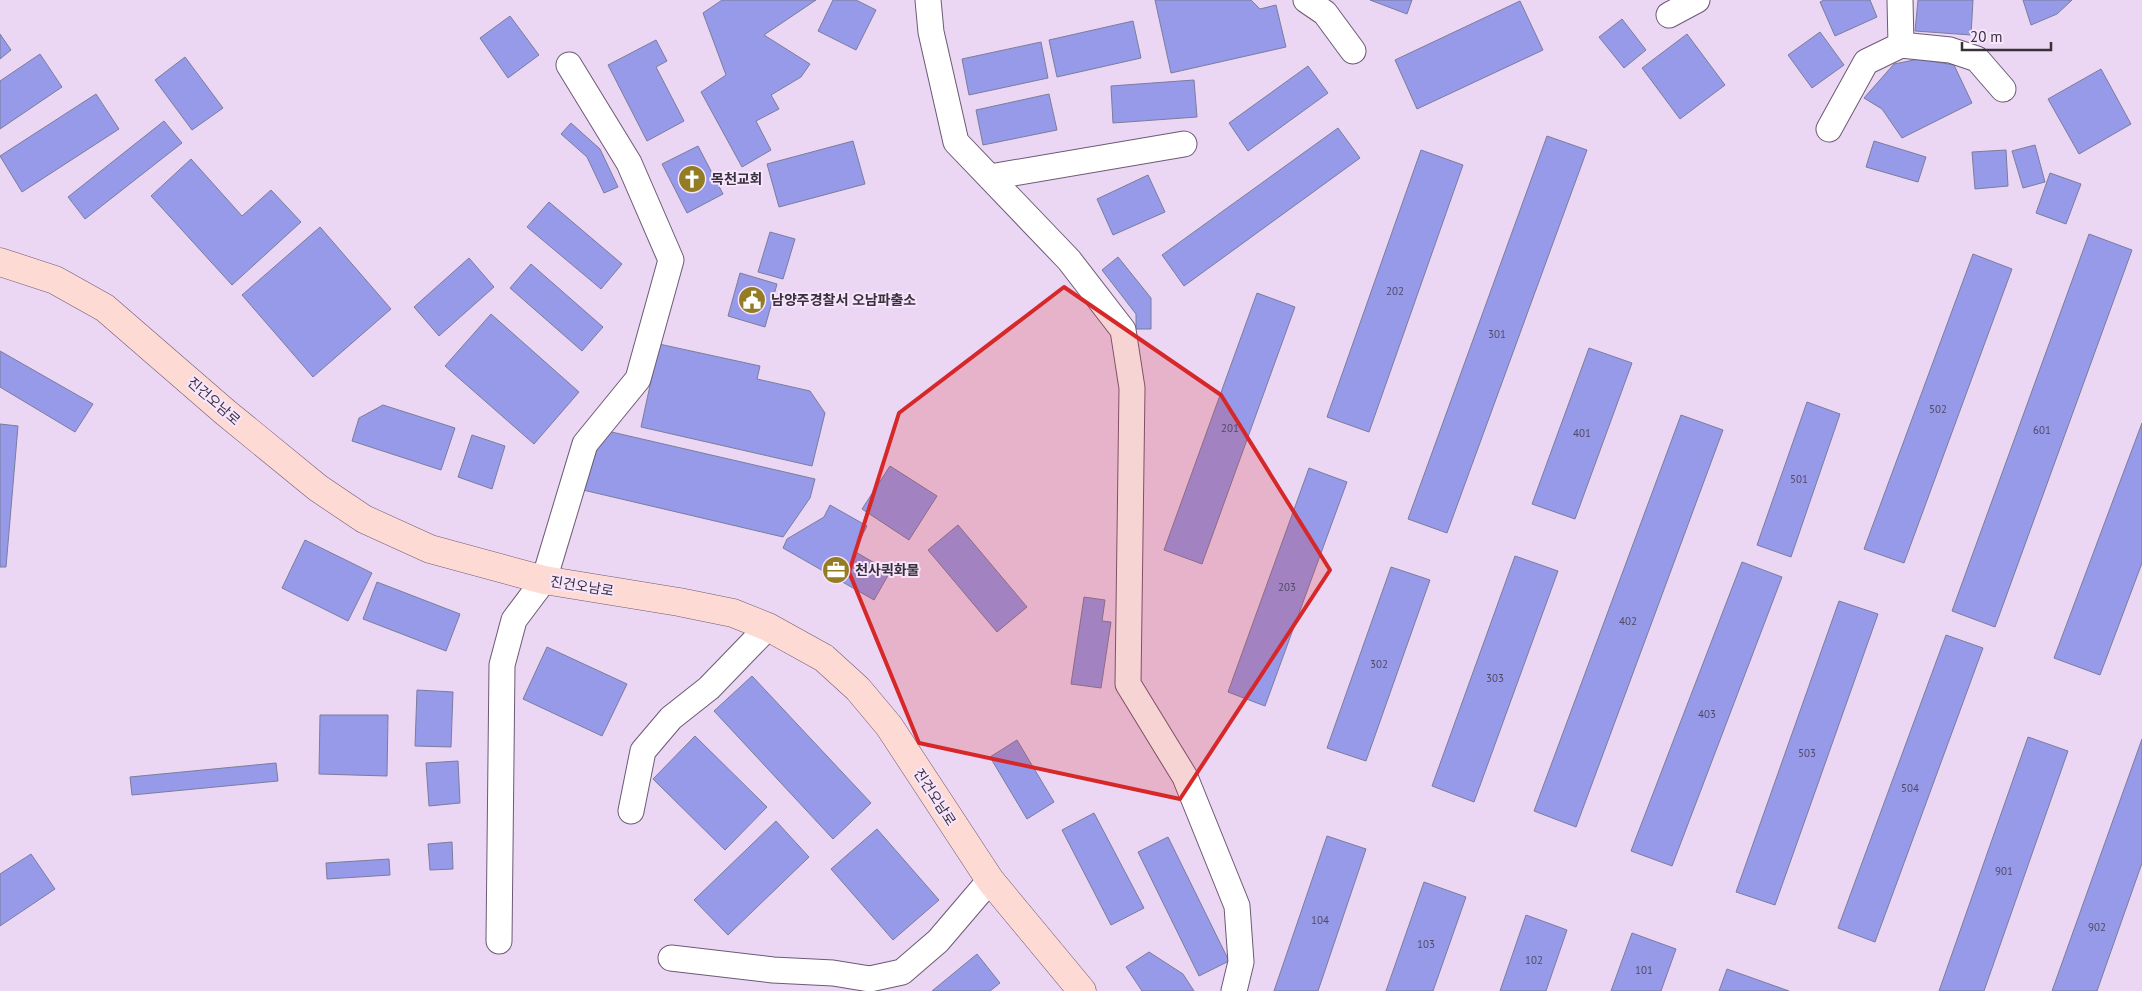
<svg xmlns="http://www.w3.org/2000/svg" width="2142" height="991" viewBox="0 0 2142 991" font-family="'PT Sans','Noto Sans KR',sans-serif">
  <style>
    .building { fill: #9799e9; stroke: #7b7d9c }
    .lines { fill: none; stroke-linecap: round; stroke-linejoin: round }
    .minor-casing { stroke: #6c5a74; stroke-width: 27 }
    .secondary-casing { stroke: #6c5a74; stroke-width: 29 }
    .minor { stroke: #fff; stroke-width: 25 }
    .secondary { stroke: #fedad4; stroke-width: 28 }
    .marked { fill: #d62828; fill-opacity: 0.2; stroke: #d62828; stroke-width: 4; stroke-linejoin: round }
    .labels { text-anchor: middle; stroke-width: 4; stroke-linejoin: round; paint-order: stroke }
    .number-label { font-size: 11px; fill: #504a66 }
    .poi-label { font-size: 14px; font-weight: bold; fill: #38303b; stroke: #f6e5fd; text-anchor: start }
    .street-label { font-size: 14px; fill: #38303b; stroke: #f6e5fd }
  </style>
  <rect width="100%" height="100%" fill="#ebd6f4"/>
  <g class="building">
    <path d="M722 0H816L764 35 810 64 801 77 771 95 779 109 756 121 771 150 742 167 701 92 726 75 703 13Z"/>
    <path d="M833 0H856L876 10 856 50 818 31Z"/>
    <path d="M1155 0H1251L1260 9 1276 5 1286 47 1171 73Z"/>
    <path d="M1370 0H1412L1407 14Z"/>
    <path d="M1824 0H1870L1877 17 1835 36 1820 2Z"/>
    <path d="M1918 0H1973L1971 35 1915 31Z"/>
    <path d="M2023 0H2072L2057 14 2031 25Z"/>
    <path d="M1520 1 1543 50 1417 109 1395 60Z"/>
    <path d="M510 16 539 55 508 78 480 38Z"/>
    <path d="M1622 19 1646 50 1624 68 1599 37Z"/>
    <path d="M1133 21 1141 58 1057 77 1049 40Z"/>
    <path d="M1820 32 1844 65 1812 88 1788 55Z"/>
    <path d="M0 34 11 50 0 59Z"/>
    <path d="M1687 34 1725 85 1680 119 1642 68Z"/>
    <path d="M656 40 667 61 656 67 684 121 647 141 608 65Z"/>
    <path d="M1041 42 1048 78 969 95 962 59Z"/>
    <path d="M40 54 62 87 0 129V81Z"/>
    <path d="M185 57 223 108 192 130 155 80Z"/>
    <path d="M1919 59 1954 65 1972 103 1902 138 1882 109 1864 98 1894 64Z"/>
    <path d="M1308 66 1328 93 1248 151 1229 123Z"/>
    <path d="M2101 69 2131 124 2079 154 2048 99Z"/>
    <path d="M1194 80 1197 117 1113 123 1111 86Z"/>
    <path d="M96 94 119 129 22 192 0 156Z"/>
    <path d="M1049 94 1057 130 983 145 976 110Z"/>
    <path d="M164 121 182 143 85 219 68 197Z"/>
    <path d="M571 123 600 149 618 187 604 193 587 157 561 134Z"/>
    <path d="M1338 128 1360 158 1184 286 1162 255Z"/>
    <path d="M1547 136 1587 150 1447 533 1408 519Z"/>
    <path d="M853 141 865 184 779 207 767 164Z"/>
    <path d="M1874 141 1926 157 1918 182 1866 167Z"/>
    <path d="M2035 145 2045 182 2023 188 2012 151Z"/>
    <path d="M698 146 723 194 687 213 662 164Z"/>
    <path d="M1421 150 1463 165 1369 432 1327 417Z"/>
    <path d="M2006 150 2008 186 1975 189 1972 152Z"/>
    <path d="M191 159 242 216 271 190 301 222 232 285 151 196Z"/>
    <path d="M2050 173 2081 184 2066 224 2036 213Z"/>
    <path d="M1148 175 1165 212 1113 235 1097 199Z"/>
    <path d="M549 202 622 264 601 289 527 227Z"/>
    <path d="M320 227 391 309 313 377 242 295Z"/>
    <path d="M770 232 795 239 783 279 758 272Z"/>
    <path d="M2089 234 2132 250 1995 627 1952 611Z"/>
    <path d="M1973 254 2012 269 1904 563 1864 549Z"/>
    <path d="M1118 257 1151 298V329H1136V314L1102 270Z"/>
    <path d="M469 258 494 287 439 336 414 307Z"/>
    <path d="M531 264 603 327 582 351 510 288Z"/>
    <path d="M740 273 777 284 765 327 728 316Z"/>
    <path d="M1257 293 1295 307 1202 564 1164 550Z"/>
    <path d="M491 314 579 392 534 444 445 366Z"/>
    <path d="M659 344 760 366 757 379 810 391 825 413 812 466 641 427Z"/>
    <path d="M1589 348 1632 363 1575 519 1532 504Z"/>
    <path d="M0 351 93 404 75 432 0 387Z"/>
    <path d="M1807 402 1840 414 1791 557 1757 545Z"/>
    <path d="M383 405 455 428 441 470 352 441 359 418Z"/>
    <path d="M1681 415 1723 430 1576 827 1534 811Z"/>
    <path d="M2142 423V563L2100 675 2054 658Z"/>
    <path d="M0 424 18 426 6 567H0Z"/>
    <path d="M603 430 815 479 810 498 783 537 583 490Z"/>
    <path d="M472 435 505 446 492 489 458 477Z"/>
    <path d="M890 466 937 496 909 540 862 509Z"/>
    <path d="M1309 468 1347 482 1265 706 1228 692Z"/>
    <path d="M830 505 867 526 854 551 890 572 874 600 783 548 787 539 824 517Z"/>
    <path d="M958 525 1027 607 997 632 928 550Z"/>
    <path d="M305 540 372 573 348 621 282 588Z"/>
    <path d="M1515 556 1558 571 1474 802 1432 786Z"/>
    <path d="M1742 562 1782 577 1672 866 1631 851Z"/>
    <path d="M1391 567 1430 580 1366 761 1327 748Z"/>
    <path d="M377 582 460 614 446 651 363 619Z"/>
    <path d="M1084 597 1105 600 1102 621 1111 622 1101 688 1071 684Z"/>
    <path d="M1839 601 1878 614 1775 905 1736 892Z"/>
    <path d="M1946 635 1983 648 1875 942 1838 928Z"/>
    <path d="M547 647 627 684 602 736 523 699Z"/>
    <path d="M752 676 871 803 833 839 714 711Z"/>
    <path d="M417 690 453 692 451 747 415 746Z"/>
    <path d="M320 715H388L387 776 319 774Z"/>
    <path d="M695 736 767 807 725 850 653 779Z"/>
    <path d="M2028 737 2068 751 1984 991H1939Z"/>
    <path d="M2142 739V863L2097 991H2052Z"/>
    <path d="M1017 740 1054 802 1027 819 990 757Z"/>
    <path d="M458 761 460 803 429 806 426 763Z"/>
    <path d="M276 763 278 781 132 795 130 777Z"/>
    <path d="M1094 813 1144 908 1111 925 1062 830Z"/>
    <path d="M776 821 809 857 728 935 694 900Z"/>
    <path d="M877 829 939 900 893 940 831 869Z"/>
    <path d="M1327 836 1366 849 1318 991H1274Z"/>
    <path d="M1168 837 1229 961 1199 976 1138 852Z"/>
    <path d="M452 842 453 869 430 870 428 844Z"/>
    <path d="M31 854 55 889 0 926V874Z"/>
    <path d="M389 859 390 875 327 879 326 863Z"/>
    <path d="M1424 882 1466 897 1433 991H1386Z"/>
    <path d="M1526 915 1567 930 1546 991H1500Z"/>
    <path d="M1632 933 1676 949 1661 991H1611Z"/>
    <path d="M1149 952 1183 974 1194 991H1142L1126 967Z"/>
    <path d="M977 954 1000 983 990 991H932Z"/>
    <path d="M1727 969 1789 991H1719Z"/>
  </g>
  <g class="lines">
    <g class="minor-casing">
      <g id="minor">
        <path d="M928 0 931 32 956 142 1069 260 1123 330 1132 388 1128 684 1185 777 1237 906 1241 962 1234 991"/>
        <path d="M1306 0 1325 13 1353 51"/>
        <path d="M1669 15 1697 0"/>
        <path d="M1901 45 1950 50 1977 59 2003 89"/>
        <path d="M1829 129 1866 62 1901 45 1900 0"/>
        <path d="M990 177 1184 144"/>
        <path d="M631 811 643 751 671 718 709 688 768 627"/>
        <path d="M499 941 502 665 514 620 544 580 585 444 638 379 671 260 629 163 569 65"/>
        <path d="M671 958 773 970 833 973 870 979 902 972 938 941 990 880"/>
      </g>
    </g>
    <g class="secondary-casing">
      <path id="secondary" d="M0 262 55 280 105 308 225 412 318 488 364 519 430 549 544 580 679 602 733 613 768 627 824 658 858 689 889 726 990 880 1082 991"/>
    </g>
    <use href="#minor" class="minor"/>
    <use href="#secondary" class="secondary"/>
  </g>
  <path class="marked" d="M1064 287 1221 395 1330 570 1180 799 919 743 849 572 899 413Z"/>
  <defs>
    <g id="church-disc" transform="scale(1.4375)"><circle r="9.5" fill="#937c23" stroke="#f6e5fd"/><path d="M-1.2-6h2.4v3.5h3.3v2.4h-3.3V6h-2.4V-.1h-3.3v-2.4h3.3Z" fill="#fff"/></g>
    <g id="civic-disc" transform="scale(1.4375)"><circle r="9.5" fill="#937c23" stroke="#f6e5fd"/><path d="M-.6-6.5H3V-4.5H.6V-3L4-1V1h2V6H-6V1h2V-1L-.6-3ZM-1.2 2.5V6h2.4V2.5Z" fill="#fff"/></g>
    <g id="office-disc" transform="scale(1.4375)"><circle r="9.5" fill="#937c23" stroke="#f6e5fd"/><path d="M-6-3h4V-5.5h4V-3h4V5H-6ZM-1-4.5V-3h2v-1.5ZM-6 0V1H6V0Z" fill="#fff"/></g>
  </defs>
  <g fill-rule="evenodd">
    <use href="#church-disc" x="692" y="179"/>
    <use href="#civic-disc" x="752" y="300"/>
    <use href="#office-disc" x="836" y="570"/>
  </g>
  <g class="labels">
    <g class="number-label">
      <text x="1395" y="295">202</text>
      <text x="1497" y="338">301</text>
      <text x="1938" y="413">502</text>
      <text x="1230" y="432">201</text>
      <text x="2042" y="434">601</text>
      <text x="1582" y="437">401</text>
      <text x="1799" y="483">501</text>
      <text x="1287" y="591">203</text>
      <text x="1628" y="625">402</text>
      <text x="1379" y="668">302</text>
      <text x="1495" y="682">303</text>
      <text x="1707" y="718">403</text>
      <text x="1807" y="757">503</text>
      <text x="1910" y="792">504</text>
      <text x="2004" y="875">901</text>
      <text x="1320" y="924">104</text>
      <text x="2097" y="931">902</text>
      <text x="1426" y="948">103</text>
      <text x="1534" y="964">102</text>
      <text x="1644" y="974">101</text>
    </g>
    <g class="poi-label">
      <text x="711" y="184">목천교회</text>
      <text x="771" y="305">남양주경찰서 오남파출소</text>
      <text x="855" y="575">천사퀵화물</text>
    </g>
    <g class="street-label">
      <text transform="translate(214 401) rotate(41)" y="5">진건오남로</text>
      <text transform="translate(582 586) rotate(9)" y="5">진건오남로</text>
      <text transform="translate(935 797) rotate(57)" y="5">진건오남로</text>
    </g>
  </g>
  <path d="M1962 42v8h89v-8" fill="none" stroke="#38303b" stroke-width="2.5"/>
  <text x="1970" y="42" font-size="15" fill="#38303b" stroke="#f6e5fd" stroke-width="4" paint-order="stroke">20 m</text>
</svg>
